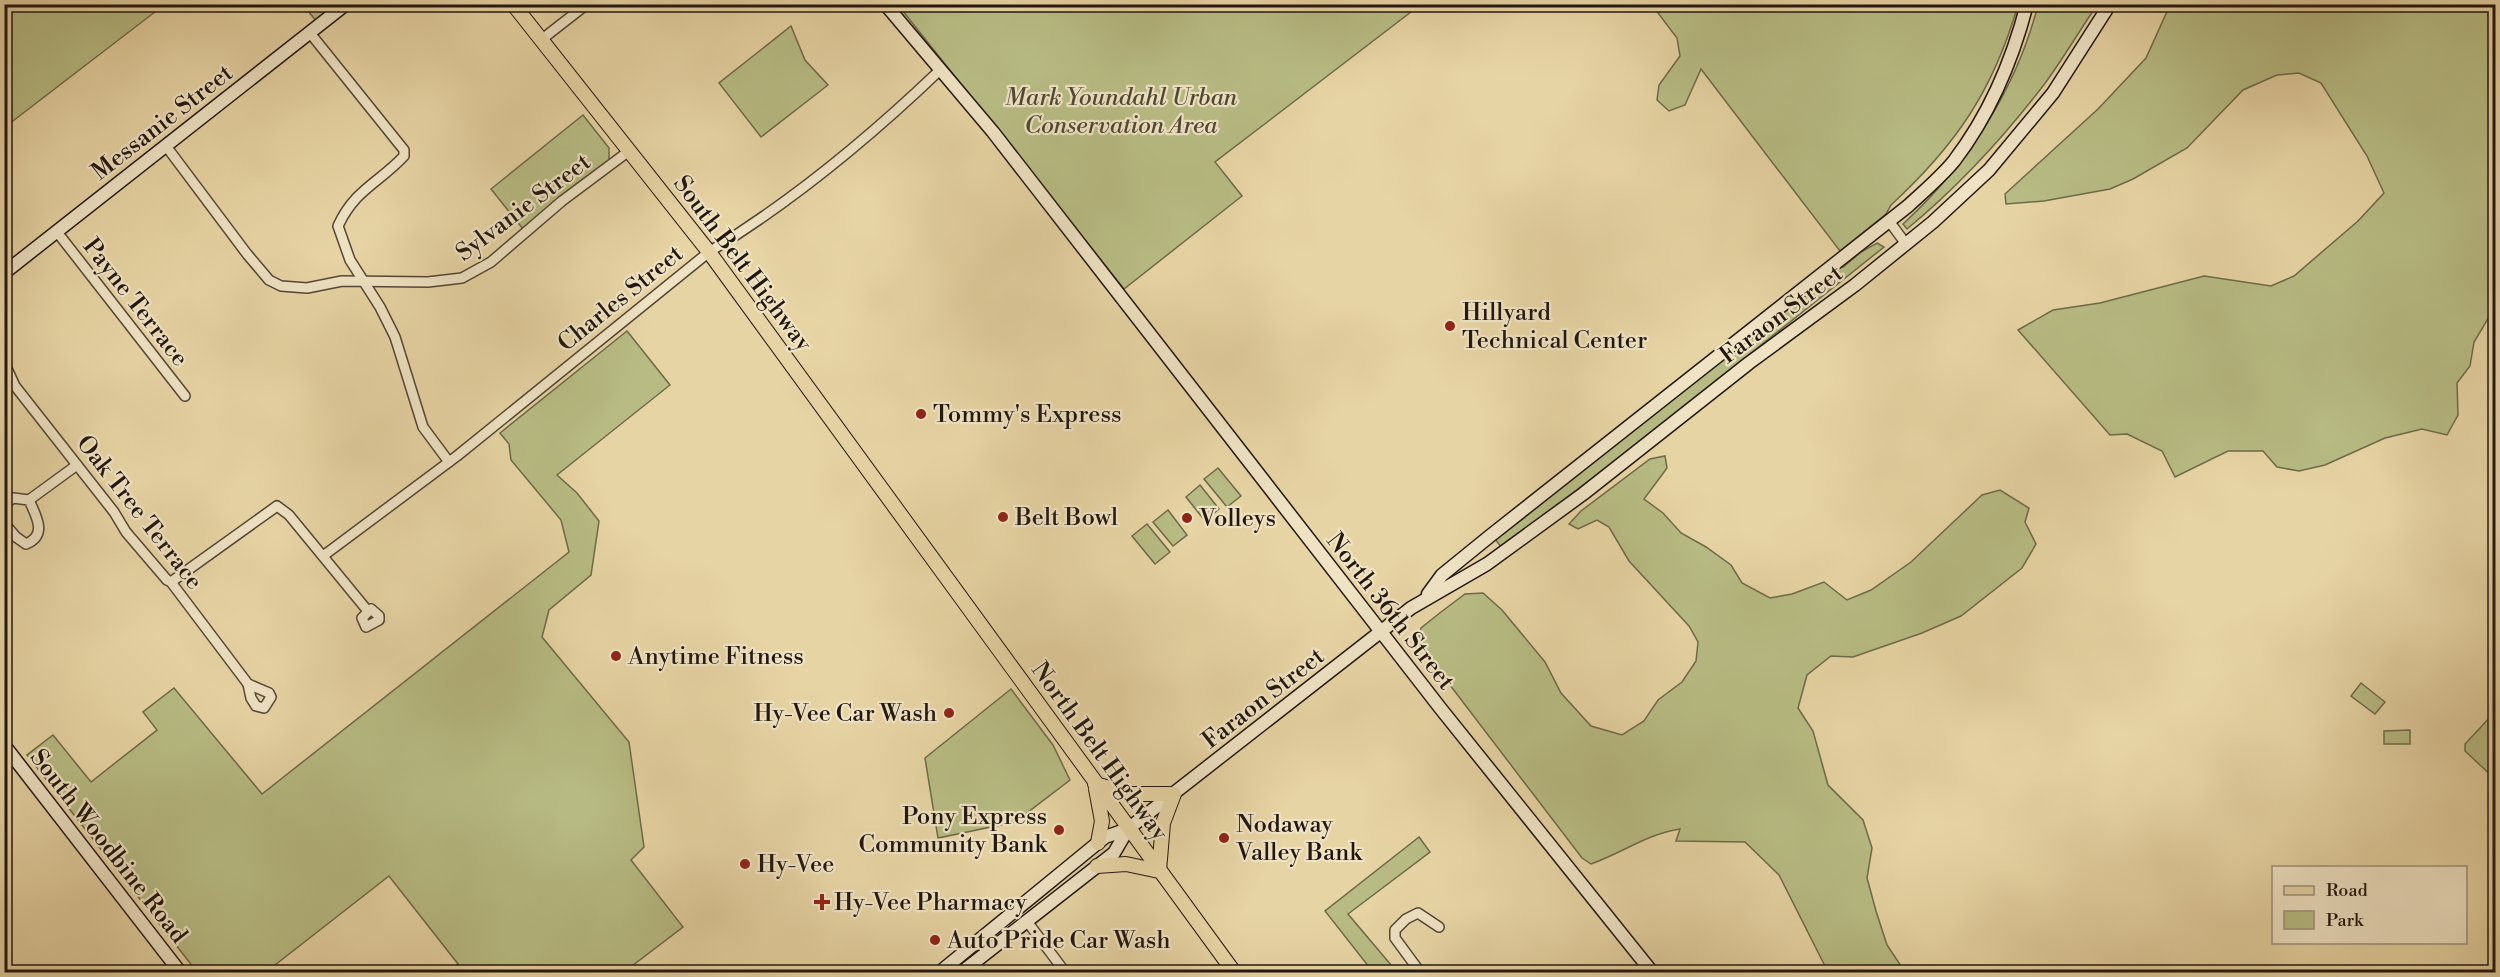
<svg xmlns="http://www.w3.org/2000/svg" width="2500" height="977" viewBox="0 0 2500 977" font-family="'Libre Bodoni',serif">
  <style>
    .green { fill: #b8bc84; stroke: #6d6a4a; stroke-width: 1.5 }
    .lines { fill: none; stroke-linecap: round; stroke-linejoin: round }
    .street-casing { stroke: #534635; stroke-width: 12 }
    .secondary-casing { stroke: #221710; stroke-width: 15 }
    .primary-casing { stroke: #221710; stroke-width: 16 }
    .street { stroke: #efe3c4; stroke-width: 9 }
    .secondary { stroke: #efe3c4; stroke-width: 12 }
    .primary { stroke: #e7d4a4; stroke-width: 14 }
    .poi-dot { fill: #8f2418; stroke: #efe3c4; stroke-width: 2 }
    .labels { text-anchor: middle; stroke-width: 4.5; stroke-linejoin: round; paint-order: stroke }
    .park-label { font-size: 24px; font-style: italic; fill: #4f4933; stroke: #efe3c4 }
    .street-label { font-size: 24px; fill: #221710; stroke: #efe3c4 }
    .poi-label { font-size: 24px; fill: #221710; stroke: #efe3c4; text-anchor: start }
  </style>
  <rect width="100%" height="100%" fill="#e7d4a4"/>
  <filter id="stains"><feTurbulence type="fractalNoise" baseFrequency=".00333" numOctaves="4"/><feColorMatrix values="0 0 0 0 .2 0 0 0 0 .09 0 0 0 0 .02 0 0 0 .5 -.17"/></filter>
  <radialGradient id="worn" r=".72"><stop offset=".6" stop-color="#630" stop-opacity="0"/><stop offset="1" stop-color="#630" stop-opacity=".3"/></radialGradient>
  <g class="green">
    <path d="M5 4H164V5L5 127Z"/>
    <path d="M303 5H340L317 22Z"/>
    <path d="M898 5H1420L1215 162 1242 196 1124 289Z"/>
    <path d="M1652 5H2018C1993 91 1956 145 1891 205L1886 214 1840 251 1701 69 1685 105 1669 111 1657 100 1659 85 1680 56 1677 38Z"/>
    <path d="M2038 5H2097C2080 30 2064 57 2046 82 2005 136 1959 186 1907 229L1903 224C1967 165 2016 90 2038 5Z"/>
    <path d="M2170 5H2495V314L2489 317 2474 342 2470 366 2457 383 2458 415 2447 435 2422 429 2385 438 2325 465 2299 471 2277 467 2263 451H2228L2175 477 2162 451 2127 434 2110 435 2018 330 2053 310 2100 303 2204 276 2271 286 2294 276 2358 221 2384 193 2367 156 2321 83 2299 73 2277 75 2243 90 2187 148 2133 179 2110 189 2044 201 2006 204 2005 194 2098 109 2146 58Z"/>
    <path d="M791 26 805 60 828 85 761 137 719 83Z"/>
    <path d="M583 115 609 148V161L576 184 523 229 491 189Z"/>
    <path d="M1877 243 1884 247 1631 449 1501 547 1495 539 1841 266 1843 267 1861 252Z"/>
    <path d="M627 331 670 385 557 475 577 493 599 521 591 575 549 610 542 637 629 742 644 847 631 860 683 927 624 972H448L458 964 389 876 266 972H197L27 755 53 735 91 782 157 730 143 712 174 688 262 794 569 552 561 520 511 460 509 444 500 433Z"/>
    <path d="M1665 456 1667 468 1644 499 1663 513 1681 533 1706 547 1731 565 1742 583 1770 598 1792 594 1824 582 1847 600 1871 590 1911 562 1982 495 2000 490 2029 508 2025 522 2036 544 2022 568 1961 616 1922 633 1853 657 1831 656 1807 675 1798 708 1813 731 1828 785 1863 820 1872 848 1867 878 1876 911 1887 945 1905 972H1828L1779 875 1745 842 1676 841 1680 829C1647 834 1622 853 1591 864L1582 858 1427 655 1418 640 1421 628 1441 612 1465 594 1483 593 1502 610 1545 662 1561 693 1591 726 1622 735 1644 721 1658 700 1682 682 1696 661 1698 642 1689 626 1629 561 1609 527 1597 520 1578 529 1569 524 1581 511 1650 459Z"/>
    <path d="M1218 468 1241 496 1227 507 1204 479Z"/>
    <path d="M1200 485 1219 509 1205 521 1186 497Z"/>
    <path d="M1168 510 1187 535 1173 546 1153 522Z"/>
    <path d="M1147 524 1170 552 1155 564 1132 536Z"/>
    <path d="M2361 683 2385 702 2375 714 2351 696Z"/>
    <path d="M1011 689 1053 745 1070 780 1015 822 938 838 925 758Z"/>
    <path d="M2495 712V779L2465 751V744Z"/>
    <path d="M2410 730V744H2384V731Z"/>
    <path d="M1419 837 1430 852 1348 914 1397 972H1373L1325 911Z"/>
  </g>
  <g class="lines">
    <g class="street-casing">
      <g id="street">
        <path d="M310 33 404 150V156C379 183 355 189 338 226L350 260 380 307 395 337 423 427 449 462"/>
        <path d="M541 40 587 4"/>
        <path d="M166 146 247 254 269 280 281 286 307 288 342 281 428 282 462 278 491 262 562 201 629 151"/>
        <path d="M1889 221 1906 244"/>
        <path d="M57 232 185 396"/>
        <path d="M4 362 15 386 114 512 126 532 167 580 171 582 248 684"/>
        <path d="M29 500 77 465"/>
        <path d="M4 505 13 498 29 500C36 516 48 535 26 544L16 537 4 523"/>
        <path d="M323 556 457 456 709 252C793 201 870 137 940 70"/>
        <path d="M171 582 277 506 289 515 367 610"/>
        <path d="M371 609 379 616V620L366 627 362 618Z"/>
        <path d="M248 684 269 693 271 697 264 708 256 706 251 698Z"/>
        <path d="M1026 920 1065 972"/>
        <path d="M973 964 980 972"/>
        <path d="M1420 972 1395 938V930L1406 919 1418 913 1439 927"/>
      </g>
    </g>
    <g class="secondary-casing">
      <g id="secondary">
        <path d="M885 4 993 132 1441 709 1652 972"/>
        <path d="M4 273 346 4"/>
        <path d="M1428 594 1442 575 1490 536 1908 206C1923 192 1940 178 1954 161 1990 114 2012 62 2027 4"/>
        <path d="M4 745 180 972"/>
        <path d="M940 972 1105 837 1128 829 1411 608 1487 564 1583 494 1749 363 1855 285 1933 222 1989 170 2053 93 2110 4"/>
        <path d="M962 972 1114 853 1128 829"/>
      </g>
    </g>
    <g class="primary-casing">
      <g id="primary">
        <path d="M513 4 709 252 1234 972"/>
        <path d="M1095 784 1131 794H1174L1163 823 1159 871 1126 864 1097 866"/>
        <path d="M1096 789 1102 821 1098 843"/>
      </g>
    </g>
    <use href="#street" class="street"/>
    <use href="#secondary" class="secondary"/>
    <use href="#primary" class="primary"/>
  </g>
  <g class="poi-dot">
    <circle cx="1450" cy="326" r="6"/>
    <circle cx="921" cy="414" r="6"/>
    <circle cx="1003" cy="517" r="6"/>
    <circle cx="1187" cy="518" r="6"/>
    <circle cx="616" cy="656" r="6"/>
    <circle cx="949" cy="713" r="6"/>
    <circle cx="1059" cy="830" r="6"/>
    <circle cx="1224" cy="838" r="6"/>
    <circle cx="745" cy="864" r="6"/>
    <path d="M819 893h6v6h6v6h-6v6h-6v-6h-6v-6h6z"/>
    <circle cx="935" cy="940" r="6"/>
  </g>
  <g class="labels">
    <g class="park-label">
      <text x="1121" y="105">Mark Youndahl Urban<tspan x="1121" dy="28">Conservation Area</tspan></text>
    </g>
    <g class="street-label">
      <text transform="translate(162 122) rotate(-38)" y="8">Messanie Street</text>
      <text transform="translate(523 207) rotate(-37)" y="8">Sylvanie Street</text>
      <text transform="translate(743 263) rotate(53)" y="8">South Belt Highway</text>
      <text transform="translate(620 298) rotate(-39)" y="8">Charles Street</text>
      <text transform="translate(136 302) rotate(52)" y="8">Payne Terrace</text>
      <text transform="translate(1781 314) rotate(-37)" y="8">Faraon Street</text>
      <text transform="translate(140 512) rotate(52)" y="8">Oak Tree Terrace</text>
      <text transform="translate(1391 611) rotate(52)" y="8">North 36th Street</text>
      <text transform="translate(1263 698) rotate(-38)" y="8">Faraon Street</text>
      <text transform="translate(1100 751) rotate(54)" y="8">North Belt Highway</text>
      <text transform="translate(109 846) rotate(52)" y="8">South Woodbine Road</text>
    </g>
    <g class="poi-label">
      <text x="1462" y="320">Hillyard<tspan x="1462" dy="28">Technical Center</tspan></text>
      <text x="933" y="422">Tommy's Express</text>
      <text x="1015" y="525">Belt Bowl</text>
      <text x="1199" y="526">Volleys</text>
      <text x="628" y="664">Anytime Fitness</text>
      <text x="937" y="721" text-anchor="end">Hy-Vee Car Wash</text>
      <text x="1047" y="824" text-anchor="end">Pony Express<tspan x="1047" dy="28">Community Bank</tspan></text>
      <text x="1236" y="832">Nodaway<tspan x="1236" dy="28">Valley Bank</tspan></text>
      <text x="757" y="872">Hy-Vee</text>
      <text x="834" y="910">Hy-Vee Pharmacy</text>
      <text x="947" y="948">Auto Pride Car Wash</text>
    </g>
  </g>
  <rect width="2500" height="977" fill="none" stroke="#e7d4a4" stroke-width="24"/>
  <rect x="6" y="6" width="2488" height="965" fill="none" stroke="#221710" stroke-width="3"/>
  <rect x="12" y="12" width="2476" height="953" fill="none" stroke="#221710" stroke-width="1.5"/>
  <rect x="2272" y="866" width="195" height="78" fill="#efe3c4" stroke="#9d917c" stroke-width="1.5"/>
  <rect x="2284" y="886" width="30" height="9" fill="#e7d4a4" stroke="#9d917c" stroke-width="1.5"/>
  <text x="2326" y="896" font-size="18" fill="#221710">Road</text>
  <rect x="2284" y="911" width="30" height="18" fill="#b8bc84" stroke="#9d917c" stroke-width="1.5"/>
  <text x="2326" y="926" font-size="18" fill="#221710">Park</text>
  <rect width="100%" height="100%" filter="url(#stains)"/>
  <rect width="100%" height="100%" fill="url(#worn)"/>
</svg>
